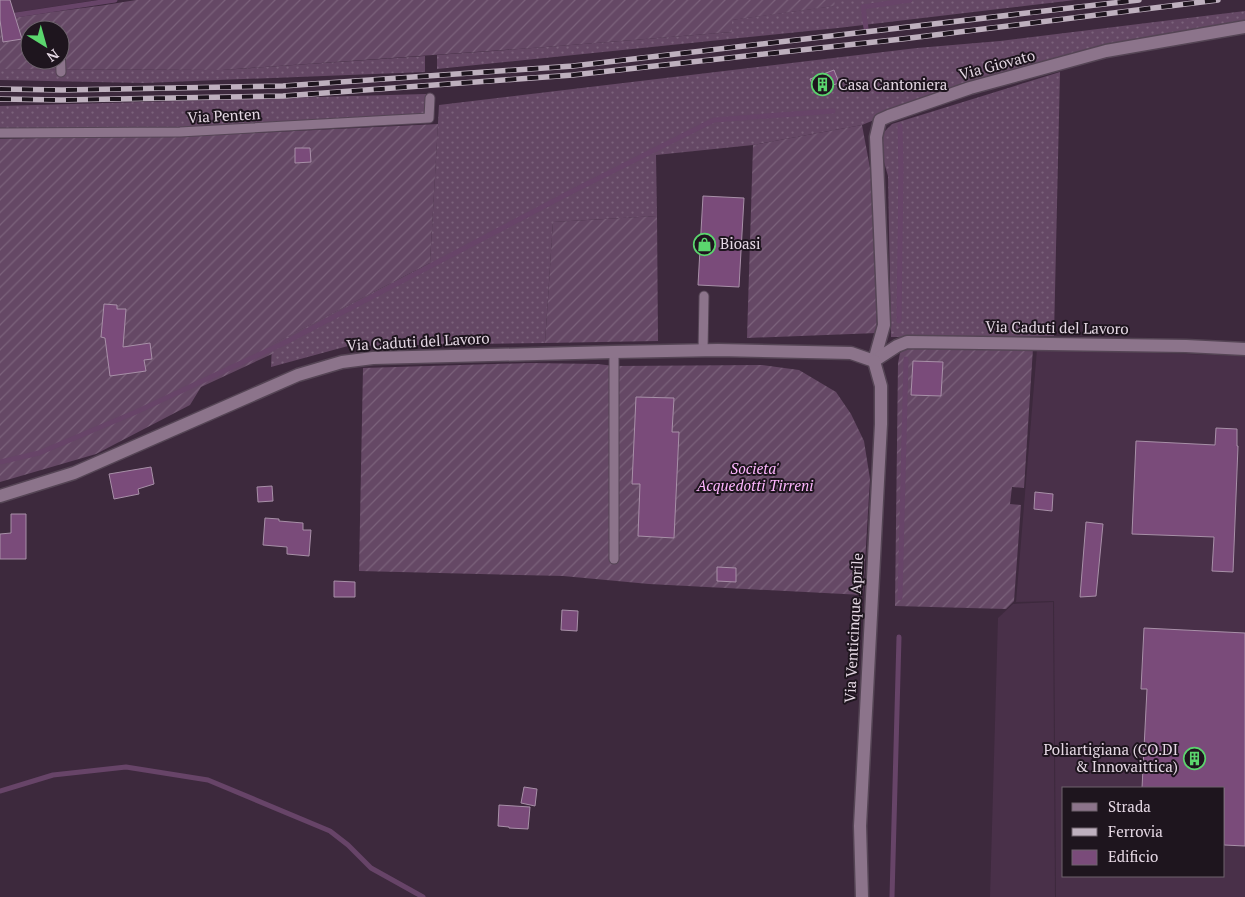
<svg xmlns="http://www.w3.org/2000/svg" width="1245" height="897" font-family="'PT Serif',serif">
	<style>
		.built { fill: #493049; fill-rule: evenodd }
		.grass { fill: url(#grass-dots) }
		.garden { fill: url(#garden-furrows); fill-rule: evenodd }
		.lines { fill: none; stroke-linecap: round; stroke-linejoin: round }
		.stream { stroke: #674468; stroke-width: 5 }
		.building { fill: #7a4b7a; stroke: #a890a8 }
		.service-casing { stroke: #554555; stroke-width: 11 }
		.minor-casing { stroke: #554555; stroke-width: 15 }
		.service { stroke: #8c748b; stroke-width: 9 }
		.minor { stroke: #8c748b; stroke-width: 12 }
		.rail-casing { stroke: #beb0be; stroke-width: 5.5 }
		.rail { stroke: #1e151e; stroke-width: 4; stroke-dasharray: 11; stroke-linecap: butt }
		.labels { text-anchor: middle; stroke-width: 4; stroke-linejoin: round; paint-order: stroke }
		.street-label { font-size: 15px; fill: #e5d8e4; stroke: #1e151e }
		.poi-label { font-size: 15px; fill: #e5d8e4; stroke: #1e151e; text-anchor: start }
		.park-label { font-size: 15px; font-style: italic; fill: #ffb7ff; stroke: #1e151e }
	</style>
	<defs>
		<pattern id="grass-dots" width="8" height="8" patternUnits="userSpaceOnUse" patternTransform="scale(1.25)"><rect width="8" height="8" fill="#654865"/><path d="M2 2h.1M6 6h.1" fill="none" stroke="#7b627b" stroke-width="1.8" stroke-linecap="round"/></pattern>
		<pattern id="garden-furrows" width="10" height="10" patternUnits="userSpaceOnUse" patternTransform="scale(1.25)"><rect width="10" height="10" fill="#654865"/><path d="M-1 1l2-2M0 10L10 0M9 11l2-2" fill="none" stroke="#7b627b"/></pattern>
	</defs>
	<rect width="100%" height="100%" fill="#3d293d"/>
	<g class="built">
		<path d="M 0,0 L 97,0 L 11,13 Z"/>
		<path d="M 1037,349 L 1245,356 L 1245,897 L 1056,897 L 1054,601 L 1016,602 ZM 1064,788 L 1224,788 L 1224,876 L 1064,876 Z"/>
		<path d="M 1053,602 L 1055,897 L 990,897 L 998,618 L 1013,604 Z"/>
	</g>
	<g class="grass">
		<path d="M 834,0 L 1075,0 L 838,28 L 437,69 L 437,55 L 546,47 L 732,32 L 731,20 L 834,6 Z"/>
		<path d="M 1245,11 L 1245,21 L 942,92 L 862,125 L 753,145 L 656,155 L 657,216 L 553,222 L 545,343 L 348,346 L 271,367 L 272,344 L 430,263 L 439,105 L 917,48 L 1000,41 Z"/>
		<path d="M 425,56 L 425,72 L 144,83 L 0,80 L 0,69 L 222,70 Z"/>
		<path d="M 1060,72 L 1054,336 L 891,337 L 888,176 L 882,155 L 882,134 L 892,124 Z"/>
		<path d="M 426,94 L 426,111 L 421,115 L 193,127 L 0,130 L 0,106 Z"/>
	</g>
	<g class="garden">
		<path d="M 136,0 L 834,0 L 835,6 L 732,20 L 732,32 L 546,47 L 222,70 L 0,69 L 0,20 C 45,12 91,8 136,0 ZM 30,30 L 60,30 L 60,60 L 30,60 Z"/>
		<path d="M 438,124 L 430,263 L 273,344 L 272,354 L 201,387 L 190,405 L 96,454 L 0,482 L 0,139 L 112,136 L 190,136 Z"/>
		<path d="M 862,125 L 873,184 L 877,333 L 747,338 L 753,145 Z"/>
		<path d="M 657,216 L 658,341 L 545,343 L 553,222 Z"/>
		<path d="M 909,347 L 1033,348 L 1024,488 L 1012,487 L 1010,504 L 1021,505 L 1014,601 L 1006,609 L 895,606 L 898,363 L 900,353 Z"/>
		<path d="M 530,363 L 598,364 L 614,366 L 762,365 L 799,370 L 836,392 L 851,414 L 864,441 L 870,479 L 863,595 L 649,584 L 563,576 L 359,571 L 363,368 Z"/>
	</g>
	<g class="lines">
		<g class="stream">
			<path d="M 0,19 L 16,15 L 115,0"/>
			<path d="M 866,28 L 863,7 L 910,0"/>
			<path d="M 877,92 L 883,89"/>
			<path d="M 899,321 L 901,169 L 900,126"/>
			<path d="M 0,462 L 39,453 L 136,412 L 286,342 L 571,192 L 714,120 L 833,111"/>
			<path d="M 900,598 L 906,359"/>
			<path d="M 0,791 L 53,775 L 126,767 L 208,780 L 330,831 L 348,845 L 371,868 L 423,897"/>
			<path d="M 892,897 L 899,637"/>
		</g>
	</g>
	<g class="building">
		<path d="M 0,0 L 10,0 L 22,39 L 3,42 L 0,20 Z"/>
		<path d="M 834,70 L 839,83 L 815,91 L 810,79 Z"/>
		<path d="M 295,148 L 310,148 L 311,162 L 295,163 Z"/>
		<path d="M 703,196 L 744,198 L 739,287 L 698,285 Z"/>
		<path d="M 104,304 L 117,305 L 117,309 L 126,309 L 123,347 L 150,343 L 152,359 L 144,360 L 146,371 L 110,376 L 105,338 L 101,337 Z"/>
		<path d="M 913,361 L 943,362 L 941,396 L 911,395 Z"/>
		<path d="M 636,397 L 674,398 L 672,432 L 679,432 L 674,538 L 638,536 L 640,484 L 632,484 Z"/>
		<path d="M 1216,428 L 1237,429 L 1237,446 L 1238,446 L 1233,572 L 1212,571 L 1214,537 L 1132,534 L 1136,441 L 1215,445 Z"/>
		<path d="M 151,467 L 154,484 L 138,489 L 139,494 L 114,499 L 109,474 Z"/>
		<path d="M 272,486 L 273,501 L 258,502 L 257,487 Z"/>
		<path d="M 1035,492 L 1053,494 L 1052,511 L 1034,509 Z"/>
		<path d="M 11,514 L 26,514 L 26,559 L 0,559 L 0,534 L 11,533 Z"/>
		<path d="M 265,518 L 279,519 L 279,521 L 303,523 L 303,530 L 311,530 L 309,556 L 287,554 L 287,547 L 263,545 Z"/>
		<path d="M 1086,522 L 1103,524 L 1096,596 L 1080,597 Z"/>
		<path d="M 717,567 L 736,568 L 736,582 L 717,581 Z"/>
		<path d="M 334,581 L 355,582 L 355,597 L 334,597 Z"/>
		<path d="M 562,610 L 578,611 L 577,631 L 561,630 Z"/>
		<path d="M 1144,628 L 1245,633 L 1245,846 L 1224,845 L 1224,788 L 1142,788 L 1147,689 L 1141,689 Z"/>
		<path d="M 524,787 L 537,789 L 535,806 L 521,803 Z"/>
		<path d="M 499,805 L 530,807 L 528,829 L 509,828 L 509,827 L 498,826 Z"/>
	</g>
	<g class="lines">
		<defs>
			<g id="service">
				<path d="M 60,46 L 61,72"/>
				<path d="M 0,133 L 180,132 L 429,118 L 430,98"/>
				<path d="M 703,351 L 704,296"/>
				<path d="M 614,559 L 614,352"/>
			</g>
			<g id="minor">
				<path d="M 874,361 L 884,325 L 876,137 L 880,120 L 889,116 L 970,88 L 1106,51 L 1245,27"/>
				<path d="M 874,361 L 897,346 L 907,342 L 1186,346 L 1245,349"/>
				<path d="M 0,496 L 74,473 L 298,375 L 342,362 L 373,358 L 614,352 L 718,350 L 851,353 L 874,361"/>
				<path d="M 862,897 L 860,826 L 881,424 L 881,386 L 874,361"/>
			</g>
		</defs>
		<use href="#service" class="service-casing"/>
		<use href="#minor" class="minor-casing"/>
		<use href="#service" class="service"/>
		<use href="#minor" class="minor"/>
		<defs>
			<g id="rail">
				<path d="M 0,89 L 62,90 L 283,86 L 573,66 L 1139,0"/>
				<path d="M 0,99 L 61,100 L 283,96 L 573,75 L 902,39 L 1218,0"/>
			</g>
		</defs>
		<use href="#rail" class="rail-casing"/>
		<use href="#rail" class="rail"/>
	</g>
	<defs>
		<symbol id="building-ring" viewBox="-11 -11 22 22"><circle r="9.5" fill="#1e151e" stroke="#5bd56e" stroke-width="1.5"/><path d="M-4-6H4V6H1V3H-1V6H-4ZM-2.5-4.3h1.7v1.8h-1.7ZM.8-4.3h1.7v1.8H.8ZM-2.5-1h1.7V.8h-1.7ZM.8-1h1.7V.8H.8Z" fill="#5bd56e"/></symbol>
		<symbol id="shop-ring" viewBox="-11 -11 22 22"><circle r="9.5" fill="#1e151e" stroke="#5bd56e" stroke-width="1.5"/><path d="M-5-2.5h2.3a2.7 3.5 0 0 1 5.4 0H5L5.5 6h-11ZM-1.5-2.5h3a1.5 2.3 0 0 0-3 0Z" fill="#5bd56e"/></symbol>
	</defs>
	<g fill-rule="evenodd">
		<use href="#building-ring" x="810" y="72" width="25" height="25"/>
		<use href="#shop-ring" x="692" y="232" width="25" height="25"/>
		<use href="#building-ring" x="1182" y="746" width="25" height="25"/>
	</g>
	<g class="labels">
		<g class="street-label">
			<text transform="translate(997 65) rotate(-15)" y="5">Via Giovato</text>
			<text transform="translate(224 116) rotate(-3)" y="5">Via Penten</text>
			<text transform="translate(1057 328) rotate(1)" y="5">Via Caduti del Lavoro</text>
			<text transform="translate(418 342) rotate(-3)" y="5">Via Caduti del Lavoro</text>
			<text transform="translate(854 628) rotate(-87)" y="5">Via Venticinque Aprile</text>
		</g>
		<g class="poi-label">
			<text x="838" y="90">Casa Cantoniera</text>
			<text x="720" y="249">Bioasi</text>
			<text x="1178" y="755" text-anchor="end">Poliartigiana (CO.DI<tspan x="1178" dy="17">&amp; Innovaittica)</tspan></text>
		</g>
		<g class="park-label">
			<text x="755" y="474">Societa'<tspan x="755" dy="17">Acquedotti Tirreni</tspan></text>
		</g>
	</g>
	<rect x="1062" y="787" width="162" height="90" fill="#1e151e" stroke="#6e636d"/>
	<rect x="1072" y="803" width="25" height="8" fill="#8c748b" stroke="#6e636d"/>
	<text x="1108" y="812" font-size="15" fill="#e5d8e4">Strada</text>
	<rect x="1072" y="828" width="25" height="8" fill="#beb0be" stroke="#6e636d"/>
	<text x="1108" y="837" font-size="15" fill="#e5d8e4">Ferrovia</text>
	<rect x="1072" y="850" width="25" height="15" fill="#7a4b7a" stroke="#6e636d"/>
	<text x="1108" y="862" font-size="15" fill="#e5d8e4">Edificio</text>
	<g transform="translate(45 45) rotate(143)"><circle r="24" fill="#1e151e" stroke="#6e636d"/>
	<path d="M0-4L9 19L0 12L-9 19Z" fill="#5bd56e"/>
	<text y="-8" font-size="14" font-weight="bold" text-anchor="middle" fill="#e5d8e4">N</text>
	</g>
</svg>
